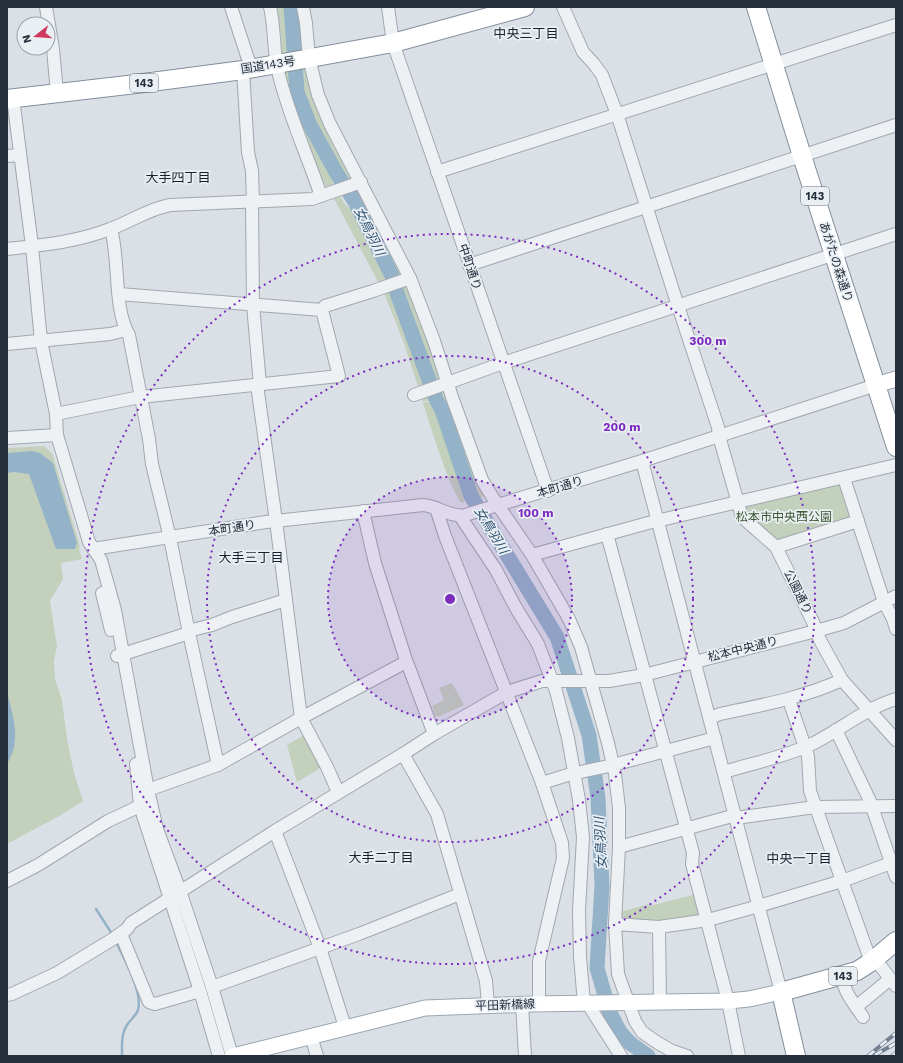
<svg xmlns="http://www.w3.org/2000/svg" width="903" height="1063" font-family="'Work Sans','Noto Sans JP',sans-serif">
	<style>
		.green { fill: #c3d0bc }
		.water { fill: #94b2c8 }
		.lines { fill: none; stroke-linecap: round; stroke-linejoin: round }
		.stream { stroke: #94b2c8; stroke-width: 2.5 }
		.river { stroke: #94b2c8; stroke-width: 15 }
		.minor-casing { stroke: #a1a7b0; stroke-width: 14 }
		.major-casing { stroke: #9aa6b2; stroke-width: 17 }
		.highway-casing { stroke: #828f9d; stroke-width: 20 }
		.minor { stroke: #eef1f4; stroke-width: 12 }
		.major { stroke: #fff; stroke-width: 15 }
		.highway { stroke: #fff; stroke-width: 18 }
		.rail-casing { stroke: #748190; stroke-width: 4 }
		.rail { stroke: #eaeff4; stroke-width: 2.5; stroke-dasharray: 8; stroke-linecap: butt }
		.ring { fill: none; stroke: #7b2cbf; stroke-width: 2; stroke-dasharray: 2 4 }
		.labels { text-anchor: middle; stroke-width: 3.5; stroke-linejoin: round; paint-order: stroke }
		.shield { fill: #eaeff4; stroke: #606973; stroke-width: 1 }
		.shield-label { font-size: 11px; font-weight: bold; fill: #252f3c }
		.street-label { font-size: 12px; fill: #252f3c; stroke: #eaeff4 }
		.park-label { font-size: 12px; fill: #3d5832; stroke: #eaeff4 }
		.neighbourhood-label { font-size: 13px; fill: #17212d; stroke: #eaeff4 }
		.water-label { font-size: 13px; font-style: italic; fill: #2e5271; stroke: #eaeff4 }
		.centre { fill: #7b2cbf; stroke: #eaeff4; stroke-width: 2 }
		.ring-label { font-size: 12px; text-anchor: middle; font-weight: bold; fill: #7b2cbf; stroke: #eaeff4; stroke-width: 3.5; stroke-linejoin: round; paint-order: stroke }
	</style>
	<rect width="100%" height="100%" fill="#dbe0e6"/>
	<g class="green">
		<path d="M 274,7 L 288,7 L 290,48 L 289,65 L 296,105 L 330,177 L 344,203 L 356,215 L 370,237 L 388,281 L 390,292 L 416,358 L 423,385 L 430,400 L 423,402 L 404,343 L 384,293 L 338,206 L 318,173 L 283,74 L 281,33 Z"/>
		<path d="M 294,7 L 299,7 C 302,35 303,66 311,94 C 327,142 356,185 379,229 C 393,257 408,284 419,314 C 429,340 437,367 446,394 L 439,397 L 433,384 L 398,293 L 394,277 L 355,197 L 339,174 L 311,122 L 300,92 L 301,69 Z"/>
		<path d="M 447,395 L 471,464 L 484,496 L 478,498 L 472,483 L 452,424 L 440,398 Z"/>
		<path d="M 431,401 L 435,407 L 441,426 L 447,434 L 465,498 L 464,502 L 462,503 C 451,494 429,421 423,403 Z"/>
		<path d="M 44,446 L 52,453 L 80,546 L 79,550 L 82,559 L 61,563 L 63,579 L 50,601 L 57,646 L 54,661 L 55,679 L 62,700 L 67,739 L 74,773 L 83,801 L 59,816 L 7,844 L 7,448 Z"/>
		<path d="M 838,483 L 842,485 L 852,515 L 851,519 L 776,541 L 748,514 L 747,507 L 749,503 Z"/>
		<path d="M 452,683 L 464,705 L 438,717 L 435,715 L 432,706 L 444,700 L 439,688 Z"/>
		<path d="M 306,734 L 322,767 L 297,782 L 287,745 Z"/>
		<path d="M 697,894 L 701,917 L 660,924 L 621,921 L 620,912 L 649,904 L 650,906 Z"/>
	</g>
	<g class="water">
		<path d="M 32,451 L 40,453 L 53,463 L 77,543 L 75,549 L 56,549 L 29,474 L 14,472 L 7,473 L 7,453 Z"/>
		<path d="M 7,692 C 13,717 22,740 7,764 Z"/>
	</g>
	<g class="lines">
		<g class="stream">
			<path d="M 96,909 L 112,934"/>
			<path d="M 116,942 C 124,958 143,992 138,1010 C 136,1016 130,1020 127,1025 C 121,1034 122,1046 122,1056"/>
		</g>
		<path class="river" d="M 291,7 L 297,92 L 309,123 L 337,174 L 355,202 L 392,276 L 397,293 L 436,399 L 442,410 L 471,496 L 557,637 L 589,735 L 598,798 L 602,886 L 597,968 L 610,1013 L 620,1032 L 630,1043 L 648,1056"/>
		<defs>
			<g id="minor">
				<path d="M 46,7 L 53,49 L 57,93"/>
				<path d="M 231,7 L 251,68"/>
				<path d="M 270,7 C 275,28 273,50 278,71 C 288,114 307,154 321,196"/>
				<path d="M 303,7 L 306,23 L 309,58 L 318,95 L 330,124 L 410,278 L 434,341 L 452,397 L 482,480 L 493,498 L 532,555 L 569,619 L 581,647 L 608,743 L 615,774 L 619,808 L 619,847 L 615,924 L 618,974 L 635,1021 L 642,1032 L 658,1043 L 672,1051 L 687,1056"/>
				<path d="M 388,7 L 393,43 L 548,491"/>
				<path d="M 563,7 L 583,52 L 594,64 L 602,75 L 617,114 L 678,306 L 718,427 L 719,436 L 742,517 L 776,547 L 813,622 L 820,640 L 842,680 L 896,740"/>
				<path d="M 243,70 L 248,152 L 252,171 L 253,202"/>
				<path d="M 13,98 L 32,246 L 41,341 L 56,414 L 57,435"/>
				<path d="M 7,156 L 20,155"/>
				<path d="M 437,172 L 896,25"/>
				<path d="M 252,202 L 253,305 L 260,385"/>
				<path d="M 111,229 C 120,261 113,308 129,335 L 149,439 L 152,464 L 170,538 L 189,633 L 218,765"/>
				<path d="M 7,249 C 42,245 77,242 110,229 C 130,222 148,209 170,205 L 312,199 L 361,182"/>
				<path d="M 469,265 L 896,125"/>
				<path d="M 322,310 L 325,306 L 373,291 L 410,278"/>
				<path d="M 7,344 L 110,334 L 126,330"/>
				<path d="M 257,385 L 276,521 L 301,718 L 327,767 L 338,792"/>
				<path d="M 414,395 L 503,363 L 896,234"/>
				<path d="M 56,414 L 140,397 L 339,376 L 322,310 L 119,294"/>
				<path d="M 7,438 L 57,435 L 89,542 L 101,560 L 115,610 L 148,790 L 157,829 L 180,891 L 212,987 L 232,1056"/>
				<path d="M 642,461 L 781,992"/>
				<path d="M 844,478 L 884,602 L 893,619 L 896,629"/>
				<path d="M 436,508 L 445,536 L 542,783 L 562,843 L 563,858 L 539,961 L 539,1003"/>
				<path d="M 363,511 L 375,563 L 405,657 L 434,734"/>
				<path d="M 460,516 L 496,570 L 516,608 L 538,644 L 556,691 L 568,738 L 579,800 L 583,837 L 579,911 L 580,957 L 584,1003"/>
				<path d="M 607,534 L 693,853 L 692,864 L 728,1001 L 739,1056"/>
				<path d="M 776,547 L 858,521"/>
				<path d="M 93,549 L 266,522 L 423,505 C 438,506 451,518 465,515 L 642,461 L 876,385"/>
				<path d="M 532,555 L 648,523 L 896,465"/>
				<path d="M 102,593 L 111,630"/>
				<path d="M 117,656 L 189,633 L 192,630 L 212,625 L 232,617 L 286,600"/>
				<path d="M 789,700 L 808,756 L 810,791 L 871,962"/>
				<path d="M 710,718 L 720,714 C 762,705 802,698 842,680"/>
				<path d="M 836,730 L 870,801 L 896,877"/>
				<path d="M 403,754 L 437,814 L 486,981 L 488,1005"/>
				<path d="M 136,764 L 140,806 L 200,991 L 219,1056"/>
				<path d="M 724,772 C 753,763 785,757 812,744 C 840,730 866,708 896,699"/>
				<path d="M 542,783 L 571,774 L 609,766 L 715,738"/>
				<path d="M 148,790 L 218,765 L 301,718 L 406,662"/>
				<path d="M 736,818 L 815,807 L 896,806"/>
				<path d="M 275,831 L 320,948 L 345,1027"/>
				<path d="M 619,847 L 736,815"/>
				<path d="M 7,881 L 38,865 L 108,821 L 140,806"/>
				<path d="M 615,924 L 659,927 L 708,920 L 759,906 L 842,881 L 891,863"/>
				<path d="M 659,927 L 660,1002"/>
				<path d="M 121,934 L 149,1002 L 155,1004 L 200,991"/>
				<path d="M 875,959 L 896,986"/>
				<path d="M 842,976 C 844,993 854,1003 863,1017"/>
				<path d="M 212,987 L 359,934 L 460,894"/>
				<path d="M 7,995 L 12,994 L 57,973 L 113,939 L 127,929 L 131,923 L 275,831 L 403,754 L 434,734 L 507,692 L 542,681 L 609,681 L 644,675 L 816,631 L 844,623 L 896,596"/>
				<path d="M 588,1003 L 589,1006 L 621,1056"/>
				<path d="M 522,1004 L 525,1056"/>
				<path d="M 856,1007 L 890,979"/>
				<path d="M 311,1036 L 317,1056"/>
			</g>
			<g id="major">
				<path d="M 876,385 L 896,379"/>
				<path d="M 233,1056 L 425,1008 L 532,1004 L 728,1001 L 749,999 L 781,992"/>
			</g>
			<g id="highway">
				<path d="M 756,7 L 802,156 L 896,447"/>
				<path d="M 7,99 L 136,84 L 243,70 L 305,59 L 393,43 L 525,7"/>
				<path d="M 796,1056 L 781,992 L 857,971 L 871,962 L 896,941"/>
			</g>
		</defs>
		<use href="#minor" class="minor-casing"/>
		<use href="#major" class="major-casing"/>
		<use href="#highway" class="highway-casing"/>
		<use href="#minor" class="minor"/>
		<use href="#major" class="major"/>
		<use href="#highway" class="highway"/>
		<defs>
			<g id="rail">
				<path d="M 875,1055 L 896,1043"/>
				<path d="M 868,1056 L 896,1033"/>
				<path d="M 892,1056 L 896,1053"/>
			</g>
		</defs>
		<use href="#rail" class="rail-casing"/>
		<use href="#rail" class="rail"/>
	</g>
	<circle cx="450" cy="599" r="122" fill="#7b2cbf" fill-opacity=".12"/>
	<g class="ring">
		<circle cx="450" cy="599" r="122"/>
		<circle cx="450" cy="599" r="243"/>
		<circle cx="450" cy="599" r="365"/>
	</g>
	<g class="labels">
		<g class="shield">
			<rect x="130" y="74" width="28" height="18" rx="3"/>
			<rect x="801" y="187" width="28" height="18" rx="3"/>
			<rect x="829" y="967" width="28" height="18" rx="3"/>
		</g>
		<g class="shield-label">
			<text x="144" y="87">143</text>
			<text x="815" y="200">143</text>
			<text x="843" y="980">143</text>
		</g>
		<g class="street-label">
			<text transform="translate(268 65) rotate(-9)" y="4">国道143号</text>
			<text transform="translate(836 262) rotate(72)" y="4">あがたの森通り</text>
			<text transform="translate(470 267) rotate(71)" y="4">中町通り</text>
			<text transform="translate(560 487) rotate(-17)" y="4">本町通り</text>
			<text transform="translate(232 528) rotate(-9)" y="4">本町通り</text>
			<text transform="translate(798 592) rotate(64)" y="4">公園通り</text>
			<text transform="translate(743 649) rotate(-14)" y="4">松本中央通り</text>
			<text transform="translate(505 1005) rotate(-2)" y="4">平田新橋線</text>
		</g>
		<g class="park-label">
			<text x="784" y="521">松本市中央西公園</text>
		</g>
		<g class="neighbourhood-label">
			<text x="526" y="38">中央三丁目</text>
			<text x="178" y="182">大手四丁目</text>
			<text x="251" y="562">大手三丁目</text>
			<text x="381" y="862">大手二丁目</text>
			<text x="799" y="863">中央一丁目</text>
		</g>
		<g class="water-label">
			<text transform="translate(370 231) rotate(64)" y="5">女鳥羽川</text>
			<text transform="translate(492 530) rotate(59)" y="5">女鳥羽川</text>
			<text transform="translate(600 843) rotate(-93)" y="5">女鳥羽川</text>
		</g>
	</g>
	<circle cx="450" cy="599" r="6" class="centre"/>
	<g class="ring-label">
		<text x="708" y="345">300 m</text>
		<text x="622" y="431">200 m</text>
		<text x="536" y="517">100 m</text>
	</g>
	<rect width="903" height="1063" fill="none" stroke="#252f3c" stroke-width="16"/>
	<g transform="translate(36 36) rotate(253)"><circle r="19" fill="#eaeff4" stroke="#9ba2aa"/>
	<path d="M0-3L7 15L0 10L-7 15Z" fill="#d13a5f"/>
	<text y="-6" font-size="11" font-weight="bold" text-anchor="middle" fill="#252f3c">N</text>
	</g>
</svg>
